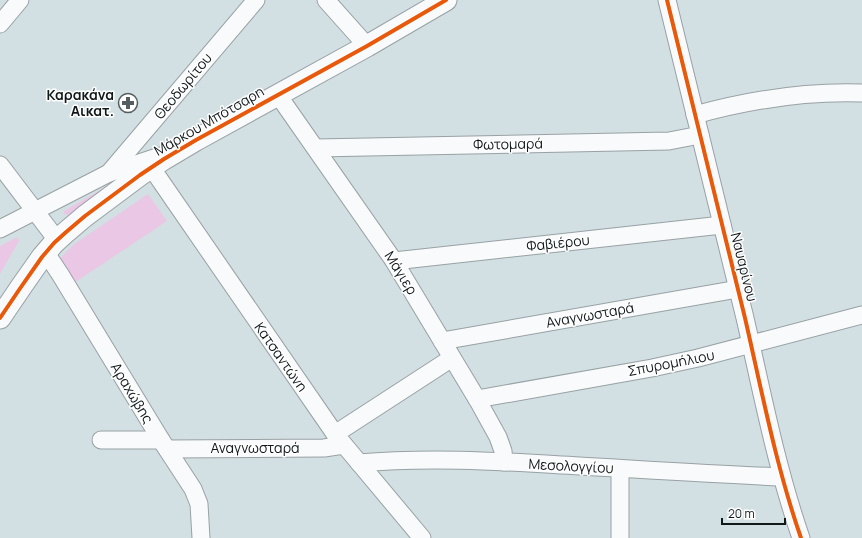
<svg xmlns="http://www.w3.org/2000/svg" width="862" height="538" font-family="Manrope,sans-serif">
	<style>
		.green { fill: #eac7e5 }
		.lines { fill: none; stroke-linecap: round; stroke-linejoin: round }
		.minor-casing { stroke: #98a1a4; stroke-width: 19 }
		.tertiary-casing { stroke: #98a1a4; stroke-width: 23 }
		.minor { stroke: #f8fafb; stroke-width: 17 }
		.tertiary { stroke: #f8fafb; stroke-width: 21 }
		.cycleway-casing { stroke: #fff; stroke-width: 6 }
		.cycleway { stroke: #e8590c; stroke-width: 4 }
		.labels { text-anchor: middle; stroke-width: 3; stroke-linejoin: round; paint-order: stroke }
		.street-label { font-size: 14px; fill: #10181a; stroke: #fff }
		.poi-label { font-size: 14px; font-weight: bold; fill: #10181a; stroke: #fff; text-anchor: end }
	</style>
	<rect width="100%" height="100%" fill="#d3e0e3"/>
	<g class="green">
		<path d="M 116,181 L 69,215 L 66,215 L 64,213 L 64,211 Z"/>
		<path d="M 148,194 L 167,221 L 74,283 L 59,260 L 73,245 Z"/>
		<path d="M 15,238 L 18,238 L 19,241 L 0,274 L 0,246 Z"/>
	</g>
	<g class="lines">
		<defs>
			<g id="minor">
				<path d="M 326,0 L 367,46"/>
				<path d="M 667,0 C 693,106 719,212 745,318 C 762,392 776,466 801,538"/>
				<path d="M 0,24 L 20,0"/>
				<path d="M 278,95 L 394,261 L 477,399 L 498,437 L 503,451 L 504,462"/>
				<path d="M 695,115 C 749,100 805,91 862,93"/>
				<path d="M 316,148 L 669,141 L 700,135"/>
				<path d="M 0,165 L 57,240"/>
				<path d="M 151,167 L 335,434 L 422,538"/>
				<path d="M 109,173 L 256,0"/>
				<path d="M 0,229 L 109,173 L 160,156"/>
				<path d="M 46,253 L 60,274 L 161,440 L 193,489 L 199,504 L 201,538"/>
				<path d="M 394,261 L 722,225"/>
				<path d="M 442,341 L 738,289"/>
				<path d="M 477,399 L 652,368 L 698,358 L 862,315"/>
				<path d="M 335,434 L 452,358"/>
				<path d="M 101,440 L 161,440"/>
				<path d="M 167,449 L 324,448 L 344,445"/>
				<path d="M 359,463 C 427,457 494,461 562,465 C 635,469 709,474 782,477"/>
				<path d="M 620,469 L 620,538"/>
			</g>
			<path id="tertiary" d="M 0,318 L 21,287 L 42,257 L 54,243 L 65,233 L 85,216 L 140,175 L 164,159 L 196,140 L 367,46 L 446,0"/>
		</defs>
		<use href="#minor" class="minor-casing"/>
		<use href="#tertiary" class="tertiary-casing"/>
		<use href="#minor" class="minor"/>
		<use href="#tertiary" class="tertiary"/>
		<defs>
			<g id="cycleway">
				<path d="M 667,0 C 693,106 719,212 745,318 C 762,392 776,466 801,538"/>
				<path d="M 0,318 L 21,287 L 42,257 L 54,243 L 65,233 L 85,216 L 140,175 L 164,159 L 196,140 L 367,46 L 446,0"/>
			</g>
		</defs>
		<use href="#cycleway" class="cycleway-casing"/>
		<use href="#cycleway" class="cycleway"/>
	</g>
	<defs>
		<symbol id="pharmacy-ring" viewBox="-11 -11 22 22"><circle r="9.5" fill="#fff" stroke="#545e60" stroke-width="1.5"/><path d="M-2-6h4v4h4v4h-4v4h-4v-4h-4v-4h4Z" fill="#545e60"/></symbol>
	</defs>
	<g fill-rule="evenodd">
		<use href="#pharmacy-ring" x="117" y="92" width="22" height="22"/>
	</g>
	<g class="labels">
		<g class="street-label">
			<text transform="translate(183 86) rotate(-50)" y="5">Θεοδωρίτου</text>
			<text transform="translate(209 121) rotate(-30)" y="5">Μάρκου Μπότσαρη</text>
			<text transform="translate(508 144) rotate(-1)" y="5">Φωτομαρά</text>
			<text transform="translate(558 243) rotate(-6)" y="5">Φαβιέρου</text>
			<text transform="translate(744 267) rotate(76)" y="5">Ναυαρίνου</text>
			<text transform="translate(401 273) rotate(58)" y="5">Μάγιερ</text>
			<text transform="translate(590 315) rotate(-10)" y="5">Αναγνωσταρά</text>
			<text transform="translate(281 357) rotate(55)" y="5">Κατσαντώνη</text>
			<text transform="translate(671 363) rotate(-11)" y="5">Σπυρομήλιου</text>
			<text transform="translate(132 393) rotate(59)" y="5">Αραχώβης</text>
			<text x="255" y="453">Αναγνωσταρά</text>
			<text transform="translate(571 466) rotate(3)" y="5">Μεσολογγίου</text>
		</g>
		<g class="poi-label">
			<text x="114" y="100">Καρακάνα<tspan x="114" dy="16">Αικατ.</tspan></text>
		</g>
	</g>
	<path d="M722 518v6h63v-6" fill="none" stroke="#10181a" stroke-width="2"/>
	<text x="728" y="518" font-size="12" fill="#10181a" stroke="#ffffff" stroke-width="3" paint-order="stroke">20 m</text>
</svg>
